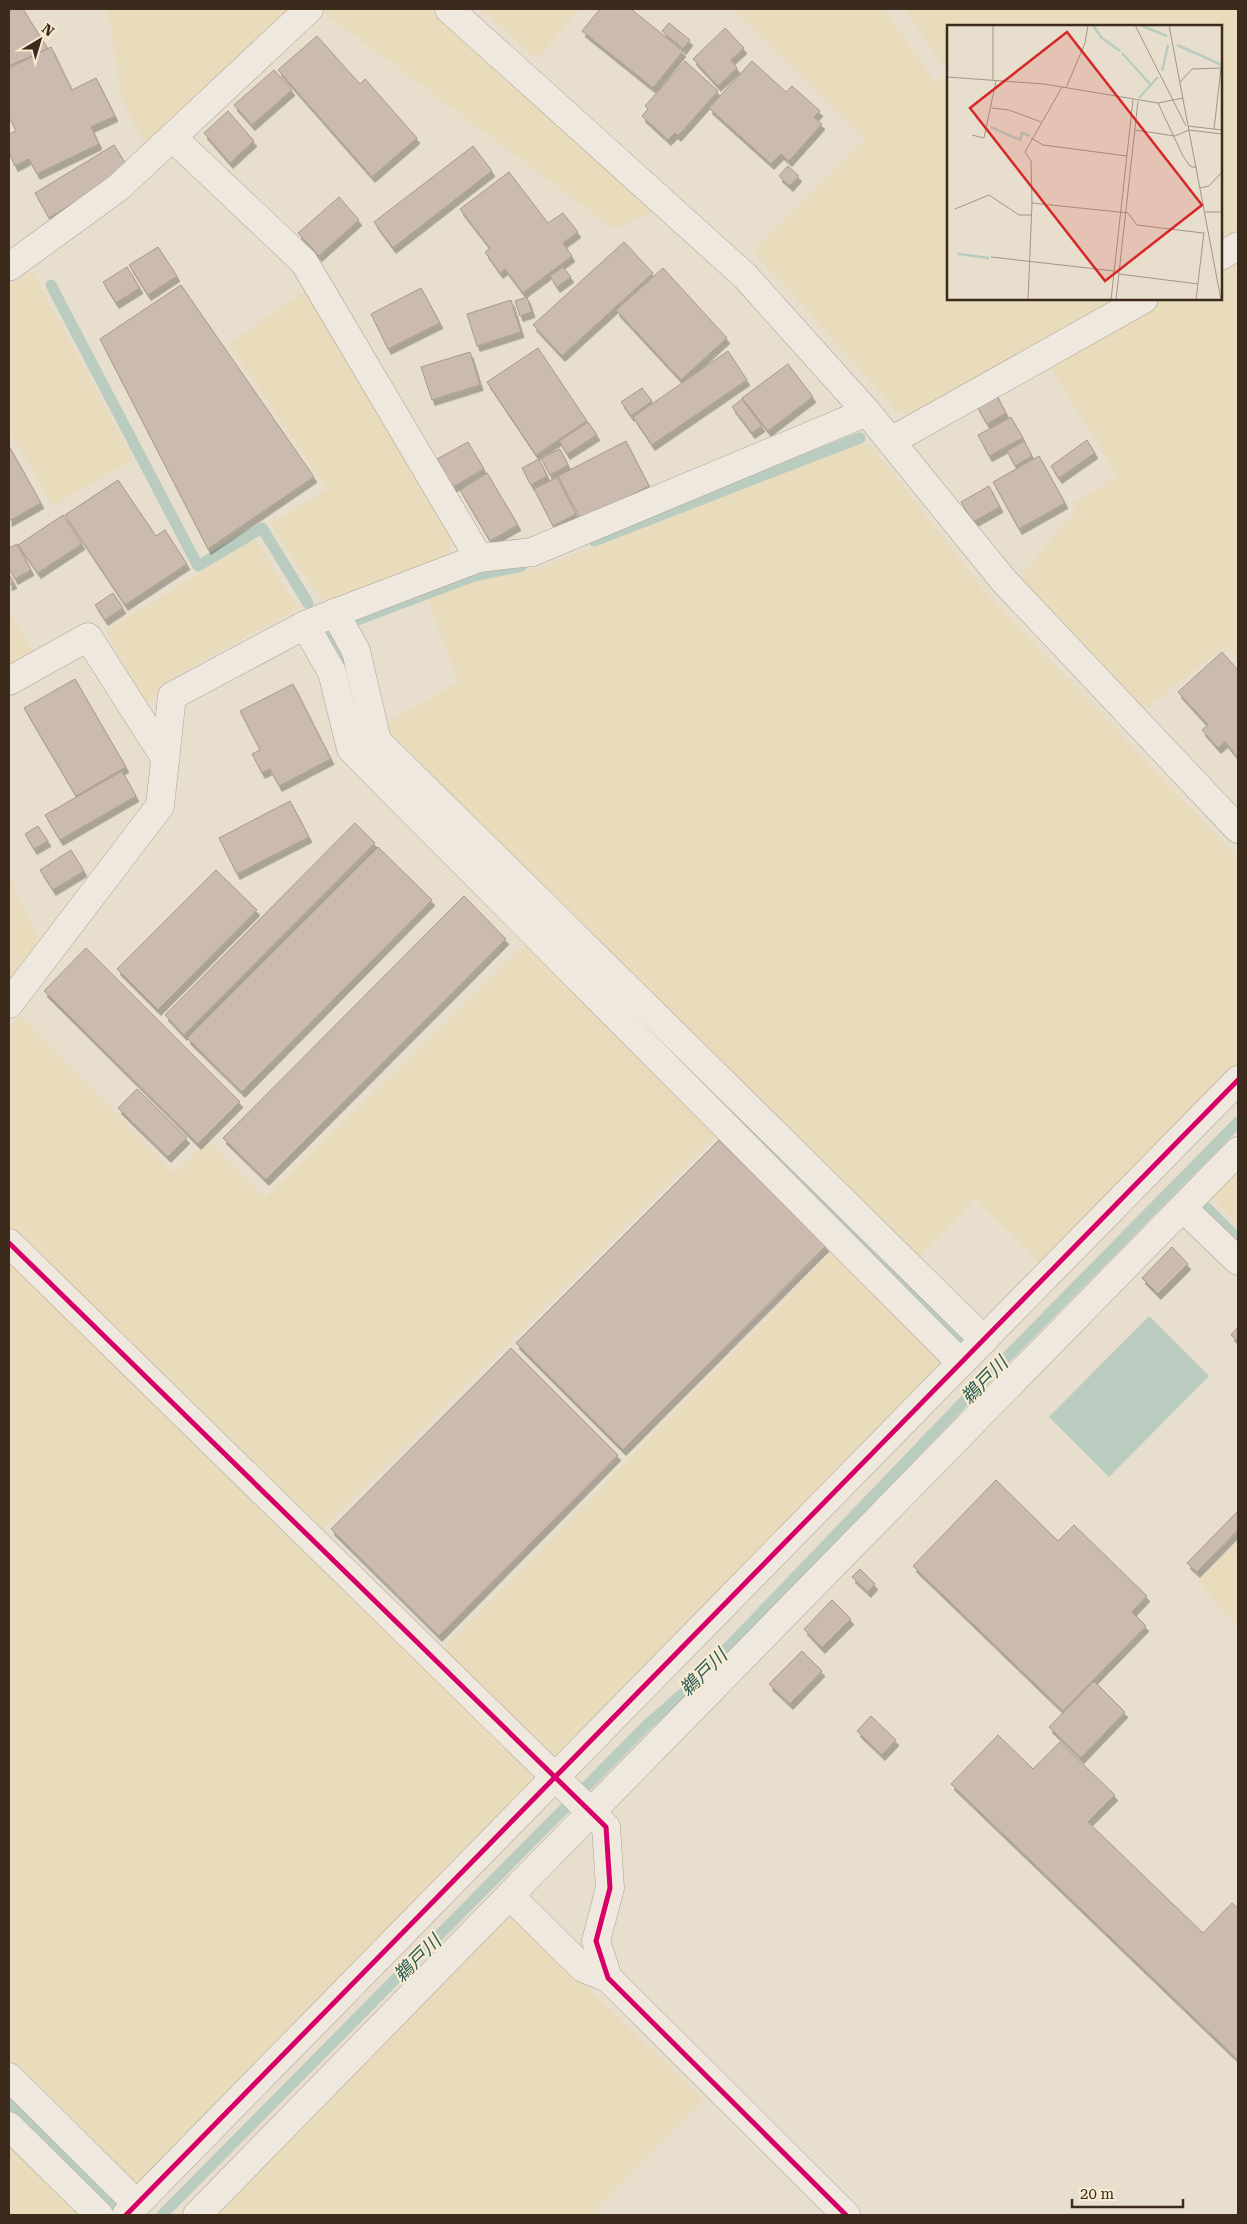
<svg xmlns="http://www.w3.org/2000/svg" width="1247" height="2224" font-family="'Roboto Serif','Noto Sans JP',serif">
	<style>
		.farmland { fill: #e8dcbc }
		.water { fill: #b9ccbf }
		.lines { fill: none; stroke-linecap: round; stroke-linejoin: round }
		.stream { stroke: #b9ccbf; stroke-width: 11 }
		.building { fill: #cbbbae; stroke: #a7998c; filter: url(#shadow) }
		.minor-casing { stroke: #aca396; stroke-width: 29 }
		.minor { stroke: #eee8df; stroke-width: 28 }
		.cycleway-casing { stroke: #f8ebd2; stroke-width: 8 }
		.cycleway { stroke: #d6006c; stroke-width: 5 }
		.labels { text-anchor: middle; stroke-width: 4.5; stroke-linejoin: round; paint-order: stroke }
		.water-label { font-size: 19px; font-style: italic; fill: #2b5d57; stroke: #f8ebd2 }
		.inset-river { fill: none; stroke: #b9ccbf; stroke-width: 2.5 }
		.inset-road { fill: none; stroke: #a39687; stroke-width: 1 }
		.view { fill: #d62828; fill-opacity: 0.15; stroke: #d62828; stroke-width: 2.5 }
		.inset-edge { fill: none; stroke: #3c2a1d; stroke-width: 2.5 }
	</style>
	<defs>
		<filter id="shadow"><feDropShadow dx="3" dy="5.5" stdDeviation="0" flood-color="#0004"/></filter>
	</defs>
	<rect width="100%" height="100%" fill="#e7decd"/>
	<g class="farmland">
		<path d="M 108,9 L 291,9 L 145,145 L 121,97 Z"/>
		<path d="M 325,9 L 429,9 L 655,211 L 614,229 L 322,11 Z"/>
		<path d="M 481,9 L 579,9 L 537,59 Z"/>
		<path d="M 734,9 L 884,9 L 935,83 L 948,74 L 948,299 L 1118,299 L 986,372 L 912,418 L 897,411 L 753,250 L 865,139 Z"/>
		<path d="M 904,9 L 1238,9 L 1238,232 L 1221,242 L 1221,26 L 948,26 L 948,74 Z"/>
		<path d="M 1238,256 L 1238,658 L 1226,645 L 1144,710 L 1019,579 L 1076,510 L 1072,503 L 1118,476 L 1047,362 L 1162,299 L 1221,299 L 1221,266 Z"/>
		<path d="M 32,271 L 133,459 L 53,506 L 9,429 L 9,287 Z"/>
		<path d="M 308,289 L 452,533 L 448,555 L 324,603 L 270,525 L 327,489 L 229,344 Z"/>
		<path d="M 862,443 L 870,445 L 986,593 L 1238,858 L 1238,1073 L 1047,1269 L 975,1199 L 918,1258 L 394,746 L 386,723 L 459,682 L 426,595 L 474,580 L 537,569 Z"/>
		<path d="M 255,538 L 298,609 L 168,680 L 152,700 L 144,699 L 106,631 Z"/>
		<path d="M 9,613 L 35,656 L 9,671 Z"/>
		<path d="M 9,877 L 39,940 L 9,981 Z"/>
		<path d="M 527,943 L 717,1134 L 320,1532 L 9,1227 L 9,1028 L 19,1014 L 174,1173 L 208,1140 L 265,1198 Z"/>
		<path d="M 1238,1162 L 1238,1223 L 1208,1193 Z"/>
		<path d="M 833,1250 L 938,1356 L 941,1370 L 565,1754 L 546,1754 L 442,1651 Z"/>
		<path d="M 9,1261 L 530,1773 L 533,1790 L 145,2181 L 129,2186 L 9,2068 Z"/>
		<path d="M 1238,1541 L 1238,1628 L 1198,1581 Z"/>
		<path d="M 505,1918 L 516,1919 L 703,2099 L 591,2215 L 216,2215 Z"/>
		<path d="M 9,2141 L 85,2215 L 9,2215 Z"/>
	</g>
	<path class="water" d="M 1149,1316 L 1209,1376 L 1109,1477 L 1049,1417 Z"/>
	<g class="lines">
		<g class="stream">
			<path d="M 51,285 L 198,566 L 262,528 L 308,603"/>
			<path d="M 594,541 L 860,438"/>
			<path d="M 357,620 L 474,576 L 522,566"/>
			<path d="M 329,637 L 344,664 L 356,712"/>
			<path d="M 735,1116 L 963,1342"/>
			<path d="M 1207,1208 L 1238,1239"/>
			<path d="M 9,2102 L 113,2205"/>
			<path d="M 162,2215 L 647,1725 L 690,1687 L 992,1372 L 1238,1122"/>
		</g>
	</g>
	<g class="building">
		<path d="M 9,9 L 23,9 L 48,49 L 9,66 Z"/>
		<path d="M 600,9 L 631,9 L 683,51 L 653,88 L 582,31 Z"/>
		<path d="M 669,23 L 690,40 L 683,49 L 662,31 Z"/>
		<path d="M 725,28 L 744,48 L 731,60 L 737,68 L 718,86 L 693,59 Z"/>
		<path d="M 317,36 L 360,84 L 365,79 L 417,138 L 372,177 L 278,70 Z"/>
		<path d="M 51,47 L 72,90 L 96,78 L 115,116 L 91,127 L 99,144 L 37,174 L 29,159 L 15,166 L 9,153 L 9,134 L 16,131 L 9,117 L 9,68 Z"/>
		<path d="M 685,61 L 718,91 L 678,136 L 675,133 L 668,140 L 642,116 L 648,109 L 645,106 Z"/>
		<path d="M 752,61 L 786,92 L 792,86 L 820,111 L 814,117 L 822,124 L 789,161 L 781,154 L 771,164 L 709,108 Z"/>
		<path d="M 274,70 L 292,90 L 252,125 L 234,105 Z"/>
		<path d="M 228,111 L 254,141 L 230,163 L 204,133 Z"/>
		<path d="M 114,145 L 129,169 L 49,218 L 35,193 Z"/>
		<path d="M 473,146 L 492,171 L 393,248 L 374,222 Z"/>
		<path d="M 788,166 L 799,176 L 790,186 L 779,176 Z"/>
		<path d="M 509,172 L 548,223 L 563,213 L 578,232 L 563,243 L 572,256 L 523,293 L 505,269 L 500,273 L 485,252 L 490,248 L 460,209 Z"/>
		<path d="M 339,197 L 359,220 L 319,256 L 298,233 Z"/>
		<path d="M 624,242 L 653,273 L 562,356 L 533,325 Z"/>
		<path d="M 158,247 L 177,276 L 148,295 L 129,265 Z"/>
		<path d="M 127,267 L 140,288 L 116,303 L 103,282 Z"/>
		<path d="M 563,267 L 571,277 L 557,287 L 550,276 Z"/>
		<path d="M 663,268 L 727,338 L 681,380 L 616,310 Z"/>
		<path d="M 181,285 L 314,477 L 208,549 L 100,339 Z"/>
		<path d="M 421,288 L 440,323 L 388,349 L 371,314 Z"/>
		<path d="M 527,297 L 532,312 L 520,316 L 515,301 Z"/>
		<path d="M 511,300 L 521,332 L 477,346 L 467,314 Z"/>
		<path d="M 538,348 L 587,421 L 536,455 L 487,382 Z"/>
		<path d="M 728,351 L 747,380 L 652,445 L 633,417 Z"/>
		<path d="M 470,352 L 480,385 L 432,400 L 421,367 Z"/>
		<path d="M 788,364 L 813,397 L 768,431 L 742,398 Z"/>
		<path d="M 642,388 L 652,401 L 631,416 L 621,402 Z"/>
		<path d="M 995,392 L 1006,413 L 987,424 L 975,403 Z"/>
		<path d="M 742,399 L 762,426 L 752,433 L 732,407 Z"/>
		<path d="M 1011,417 L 1023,438 L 989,456 L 978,435 Z"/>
		<path d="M 588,422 L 597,435 L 567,454 L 559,441 Z"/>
		<path d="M 1087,440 L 1095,453 L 1059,478 L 1051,466 Z"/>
		<path d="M 626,441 L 649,486 L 581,520 L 558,476 Z"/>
		<path d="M 1024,441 L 1032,456 L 1015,466 L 1007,451 Z"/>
		<path d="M 468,442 L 484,469 L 453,487 L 437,459 Z"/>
		<path d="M 9,446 L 41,503 L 9,521 Z"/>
		<path d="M 560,449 L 568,465 L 550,475 L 541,458 Z"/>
		<path d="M 1039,456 L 1065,503 L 1019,529 L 993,482 Z"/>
		<path d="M 539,459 L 547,476 L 531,485 L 522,468 Z"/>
		<path d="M 487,473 L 518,525 L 490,541 L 460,490 Z"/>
		<path d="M 557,477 L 576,514 L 553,526 L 534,489 Z"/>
		<path d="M 118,480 L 156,536 L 165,530 L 187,564 L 125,605 L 65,515 Z"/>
		<path d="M 989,486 L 1000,507 L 973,522 L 961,502 Z"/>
		<path d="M 63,515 L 82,544 L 38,573 L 18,545 Z"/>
		<path d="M 17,544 L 31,570 L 15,579 L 9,568 L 9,548 Z"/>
		<path d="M 9,574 L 14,583 L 9,585 Z"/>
		<path d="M 113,593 L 123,608 L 105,620 L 95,605 Z"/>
		<path d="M 1222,652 L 1238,670 L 1238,758 L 1225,742 L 1218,748 L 1202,730 L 1208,725 L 1178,692 Z"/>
		<path d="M 75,679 L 126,767 L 76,796 L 24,708 Z"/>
		<path d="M 293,684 L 331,759 L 279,786 L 270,769 L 262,773 L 252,754 L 260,750 L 240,711 Z"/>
		<path d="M 122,771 L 136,796 L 60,840 L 45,815 Z"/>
		<path d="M 290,801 L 309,837 L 237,874 L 219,838 Z"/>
		<path d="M 355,823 L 375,843 L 184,1035 L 165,1015 Z"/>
		<path d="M 38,826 L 48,841 L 34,849 L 25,834 Z"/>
		<path d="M 378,847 L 432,900 L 242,1092 L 187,1038 Z"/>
		<path d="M 71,850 L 84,871 L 53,890 L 40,870 Z"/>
		<path d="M 216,870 L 257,910 L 158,1010 L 117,969 Z"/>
		<path d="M 464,896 L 506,939 L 266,1180 L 223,1138 Z"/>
		<path d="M 86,948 L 240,1102 L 198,1144 L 44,991 Z"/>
		<path d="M 137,1089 L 187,1138 L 168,1157 L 118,1108 Z"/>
		<path d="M 719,1140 L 826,1246 L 623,1450 L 516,1343 Z"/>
		<path d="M 1172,1247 L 1188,1264 L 1158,1294 L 1142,1278 Z"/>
		<path d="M 1238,1327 L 1238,1342 L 1231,1335 Z"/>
		<path d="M 511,1348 L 618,1455 L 439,1636 L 331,1529 Z"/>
		<path d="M 996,1480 L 1058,1541 L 1074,1525 L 1147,1596 L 1132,1612 L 1146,1626 L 1063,1711 L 913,1566 Z"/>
		<path d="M 1238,1511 L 1238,1530 L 1197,1572 L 1187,1563 Z"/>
		<path d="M 860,1569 L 875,1584 L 868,1592 L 852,1577 Z"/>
		<path d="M 832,1600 L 851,1619 L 822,1648 L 804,1629 Z"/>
		<path d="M 802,1651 L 822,1671 L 790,1704 L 769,1684 Z"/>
		<path d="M 1094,1681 L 1125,1712 L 1081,1758 L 1049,1727 Z"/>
		<path d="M 871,1716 L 896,1740 L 882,1755 L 857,1731 Z"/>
		<path d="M 998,1735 L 1033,1769 L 1060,1742 L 1115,1795 L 1088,1822 L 1203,1933 L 1232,1903 L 1238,1908 L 1238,2060 L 951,1784 Z"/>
	</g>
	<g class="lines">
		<defs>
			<g id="minor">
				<path d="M 449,9 L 745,276 L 867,412 L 1004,581 L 1238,829"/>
				<path d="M 172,137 L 304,262 L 479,558"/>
				<path d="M 1221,256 L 1238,246"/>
				<path d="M 9,267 L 119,187 L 309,9"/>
				<path d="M 891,441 L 1144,299"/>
				<path d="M 335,613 L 356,651 L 377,741 L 984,1340"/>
				<path d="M 305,625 L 332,672 L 351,749 L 961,1363"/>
				<path d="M 9,681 L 88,637 L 164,756"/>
				<path d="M 9,1004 L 160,806 L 172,696 L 305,625 L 335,613 L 479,558 L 532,552 L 867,412"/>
				<path d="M 1183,1208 L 1238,1261"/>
				<path d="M 9,1243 L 606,1827 L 610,1888 L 596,1941 L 608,1978 L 846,2215"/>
				<path d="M 510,1896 L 583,1968 L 608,1978"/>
				<path d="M 9,2077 L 137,2204"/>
				<path d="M 9,2126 L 99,2215"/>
				<path d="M 126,2215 L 1238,1080"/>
				<path d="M 197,2215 L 1238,1151"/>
			</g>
		</defs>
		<use href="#minor" class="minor-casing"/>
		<use href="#minor" class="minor"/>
		<defs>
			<g id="cycleway">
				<path d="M 9,1243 L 606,1827 L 610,1888 L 596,1941 L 608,1978 L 846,2215"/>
				<path d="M 126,2215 L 1238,1080"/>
			</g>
		</defs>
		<use href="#cycleway" class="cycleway-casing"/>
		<use href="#cycleway" class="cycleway"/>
	</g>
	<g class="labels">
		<g class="water-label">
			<text transform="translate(984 1380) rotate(-46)" y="7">鵜戸川</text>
			<text transform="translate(703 1672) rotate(-45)" y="7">鵜戸川</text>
			<text transform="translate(417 1958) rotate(-45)" y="7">鵜戸川</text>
		</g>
	</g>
	<g transform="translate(947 25)">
		<rect width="275" height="275" fill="#e7decd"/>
		<path class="inset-river" d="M 146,0 L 154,12 L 173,26M 193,0 L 220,11M 230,20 L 275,40M 175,28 L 203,59M 215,46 L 221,20M 192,73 L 211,52M 44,102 L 73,115 L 75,108 L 83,111M 11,229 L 42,233"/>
		<path class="inset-road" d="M 46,0 L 46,56M 188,0 L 239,101M 222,0 L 274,275M 0,52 L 97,59 L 211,78 L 236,73M 233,57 L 245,44 L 275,43M 119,63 L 138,18 L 141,0M 211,78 L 236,131 L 243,141 L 250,143M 45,83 L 62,85 L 94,97M 241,101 L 275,105M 267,104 L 274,43M 188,105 L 228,111 L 242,105 L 275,109M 25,110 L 37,113 L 49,56M 84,113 L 96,120 L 180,131M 253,163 L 262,161 L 275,147M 85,178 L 181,188 L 190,200 L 256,208M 8,184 L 42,170 L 72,190 L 85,190M 258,187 L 275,187M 44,232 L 167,246M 172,249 L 251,259M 13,275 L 39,275M 81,275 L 85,178 L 84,136 L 78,127 L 115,62M 164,275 L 186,75M 169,275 L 191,76M 249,275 L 257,207"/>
		<path class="view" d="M 120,7 L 255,180 L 158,256 L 23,83 Z"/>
		<rect width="275" height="275" class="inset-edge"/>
	</g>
	<rect width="1247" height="2224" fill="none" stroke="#3c2a1d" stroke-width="20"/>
	<g transform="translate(40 40) rotate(38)" stroke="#f8ebd2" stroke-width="4" paint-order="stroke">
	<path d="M0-4L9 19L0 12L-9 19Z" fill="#3c2a1d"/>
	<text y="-8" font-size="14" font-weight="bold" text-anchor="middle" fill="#3c2a1d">N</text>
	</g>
	<path d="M1072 2199v8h111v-8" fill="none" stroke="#3c2a1d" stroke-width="2.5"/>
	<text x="1080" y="2199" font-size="15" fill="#3c2a1d" stroke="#f8ebd2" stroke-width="4" paint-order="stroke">20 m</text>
</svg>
